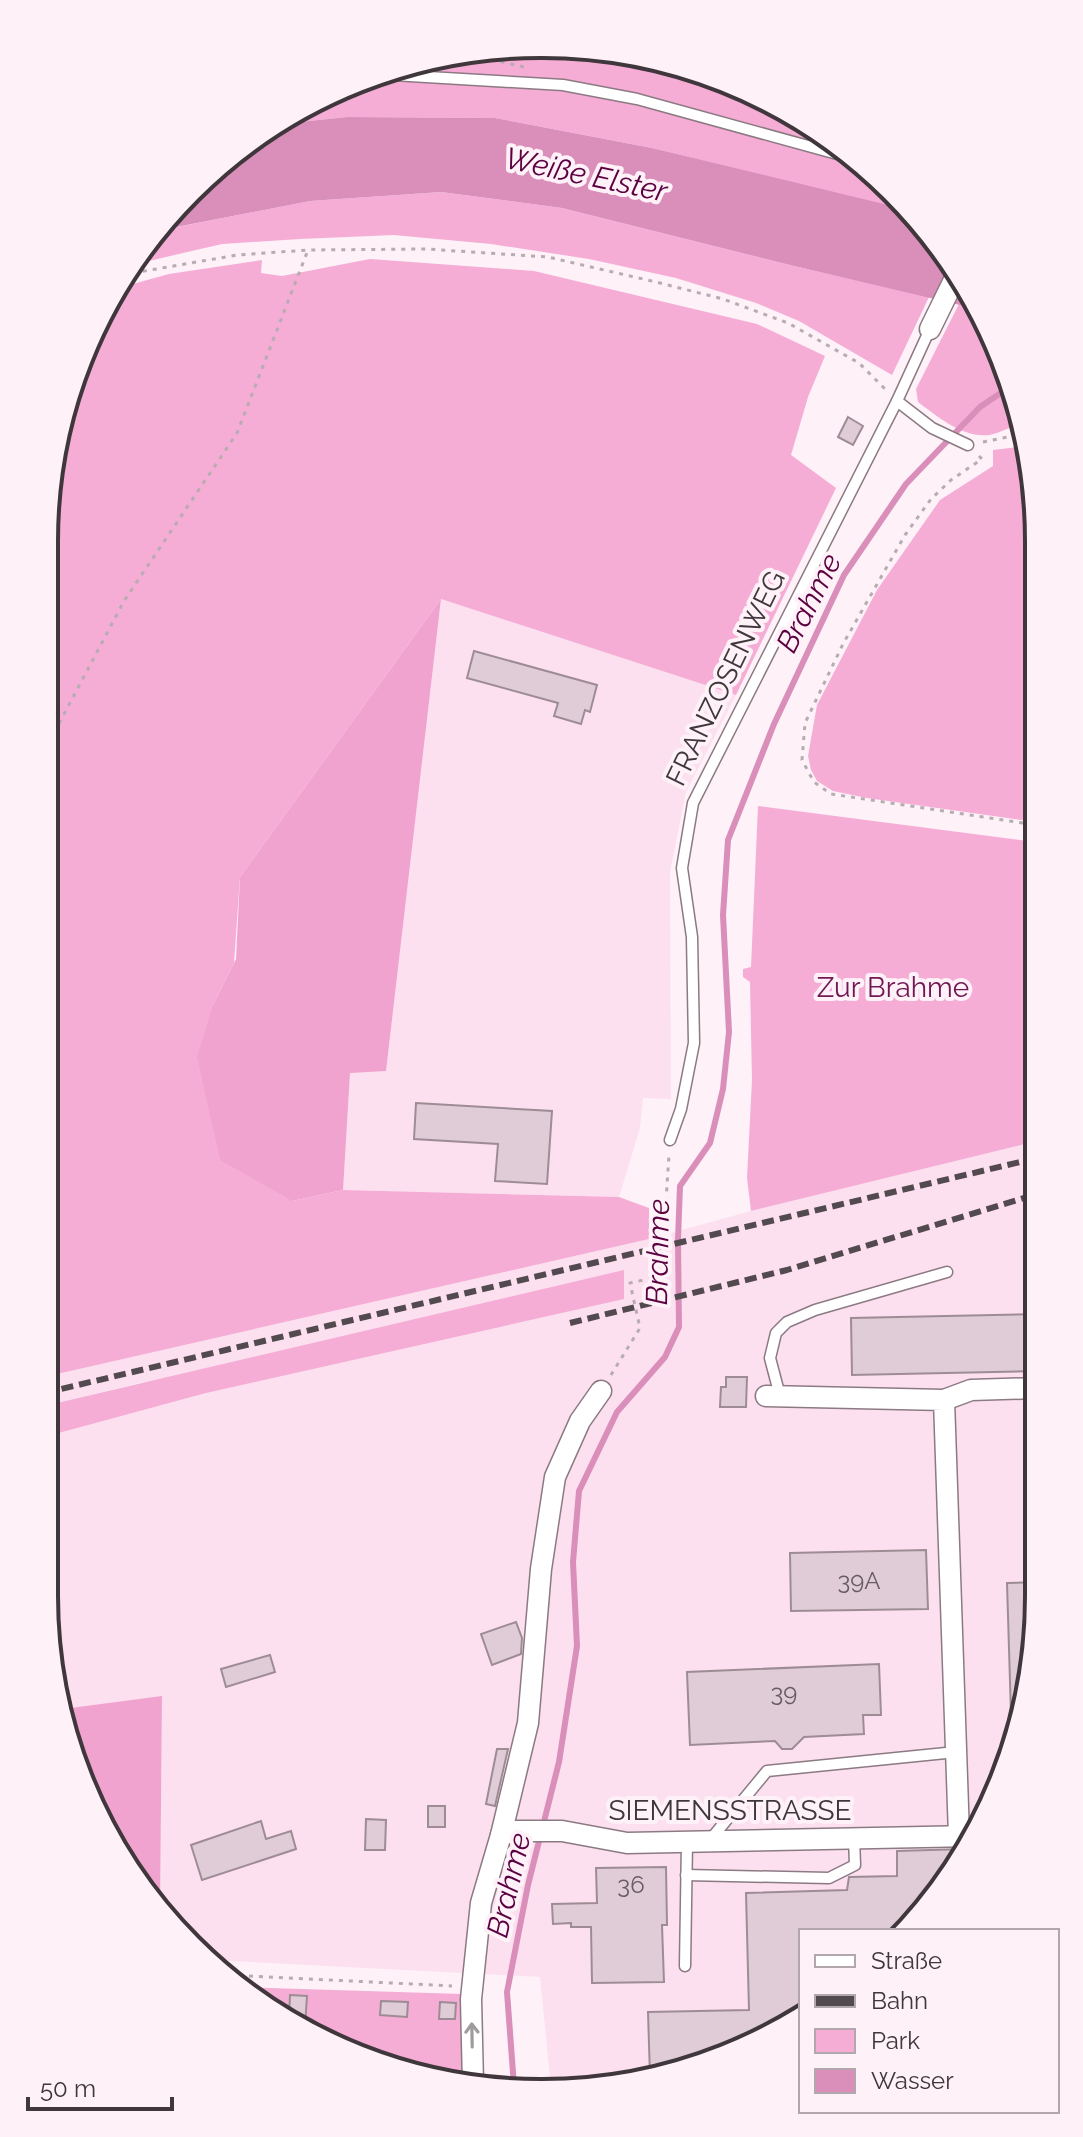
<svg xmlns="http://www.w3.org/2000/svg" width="1083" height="2137" font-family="Raleway,sans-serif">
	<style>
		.built { fill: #fce0ef }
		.green { fill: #f5add6 }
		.forest { fill: #f0a3cf }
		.water { fill: #da8eba }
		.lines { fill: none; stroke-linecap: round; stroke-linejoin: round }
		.stream { stroke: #da8eba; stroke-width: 6 }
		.building { fill: #e0ccd7; stroke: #9e8c95; stroke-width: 2 }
		.service-casing { stroke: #8c7a83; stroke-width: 13 }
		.minor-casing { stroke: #8c7a83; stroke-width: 23 }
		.path { stroke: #b7acb2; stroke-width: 3; stroke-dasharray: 4 6; stroke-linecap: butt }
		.service { stroke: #fff; stroke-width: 10 }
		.minor { stroke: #fff; stroke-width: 20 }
		.rail { stroke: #534a4f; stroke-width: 6; stroke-dasharray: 12 6; stroke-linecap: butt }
		.oneway { stroke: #9f9b9d }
		.labels { text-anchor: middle; stroke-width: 8; stroke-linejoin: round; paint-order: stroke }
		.number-label { font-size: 24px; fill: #675c62 }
		.street-label { font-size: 28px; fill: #3f373b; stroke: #fef1f8 }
		.park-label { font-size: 28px; fill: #711853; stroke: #fef1f8 }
		.water-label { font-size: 30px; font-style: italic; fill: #5b0040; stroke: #fef1f8 }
		.rim { fill: none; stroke: #3f373b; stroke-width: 4 }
	</style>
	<rect width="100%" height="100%" fill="#fef1f8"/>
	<g class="built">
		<path d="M 441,599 L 736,695 L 686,792 L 670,872 L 671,1099 L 643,1098 L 640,1128 L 619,1197 L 343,1190 L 350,1072 L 386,1070 Z"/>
		<path d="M 1037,1141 L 1038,1628 L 988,1815 L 905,1931 L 801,1931 L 801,2013 L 762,2041 L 607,2089 L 551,2087 L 540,1977 L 213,1960 L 160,1911 L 162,1697 L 63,1709 L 44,1595 L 44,1437 L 206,1393 L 143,1382 L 44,1406 L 44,1377 L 649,1239 L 751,1211 Z"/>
	</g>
	<g class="green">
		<path d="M 574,45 L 761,95 L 869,167 L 911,212 L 652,148 L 495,118 L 347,117 L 290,123 L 381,71 Z"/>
		<path d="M 441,192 L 562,208 L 790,265 L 929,297 L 892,375 L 799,321 L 756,303 L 676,278 L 589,259 L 491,244 L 394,235 L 300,239 L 222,244 L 140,263 L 167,229 L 310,201 Z"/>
		<path d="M 370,259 L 534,271 L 757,324 L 825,356 L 808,397 L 791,455 L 836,488 L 736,695 L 441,599 L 240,877 L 234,963 L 213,1005 L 292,1201 L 343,1190 L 619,1197 L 649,1208 L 649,1239 L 44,1377 L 45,509 L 95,322 L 122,287 L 169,274 L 262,260 L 261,273 L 282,276 Z"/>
		<path d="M 959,304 L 977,309 L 1001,351 L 1021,424 C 1010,427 999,433 989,435 C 963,438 938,417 918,402 L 916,389 Z"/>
		<path d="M 1027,446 L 1035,476 L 1036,822 L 867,798 L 833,791 L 817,781 L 811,770 L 808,756 L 817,705 L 877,590 L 940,500 L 993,466 L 993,450 Z"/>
		<path d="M 758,806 L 1036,842 L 1037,1141 L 751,1211 L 747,1178 L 752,1080 L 750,982 L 743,977 L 743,969 L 751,967 Z"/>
		<path d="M 624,1270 L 624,1299 L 206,1393 L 44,1437 L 44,1406 Z"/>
		<path d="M 242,1987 L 462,1994 L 462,2084 L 444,2083 L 266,2009 Z"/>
	</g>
	<g class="forest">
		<path d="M 441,599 L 386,1071 L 350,1073 L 343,1190 L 292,1201 L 220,1160 L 197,1057 L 213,1005 L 236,959 L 240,877 Z"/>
		<path d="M 162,1696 L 160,1911 L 147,1899 L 71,1756 L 63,1709 Z"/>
	</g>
	<path class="water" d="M 347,117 L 495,118 L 652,148 L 892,206 L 911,212 L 936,239 L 977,309 L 790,265 L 562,208 L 441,192 L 310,201 L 166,229 L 213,168 L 290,123 Z"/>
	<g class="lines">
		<path class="stream" d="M 514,2086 L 507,1992 L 528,1885 L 559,1762 L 577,1646 L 573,1562 L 579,1491 L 617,1412 L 665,1357 L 679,1327 L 678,1240 L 680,1186 L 710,1143 L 723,1089 L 729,1032 L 723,915 L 728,840 L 774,724 L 844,575 L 906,484 L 980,407 L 1011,386"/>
	</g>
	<g class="building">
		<path d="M 848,417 L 863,426 L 853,445 L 838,437 Z"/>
		<path d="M 474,651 L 597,685 L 590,712 L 585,710 L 581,724 L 554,716 L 558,703 L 467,678 Z"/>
		<path d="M 416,1103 L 552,1111 L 547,1184 L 495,1181 L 498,1144 L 414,1139 Z"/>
		<path d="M 1037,1314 L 1037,1371 L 852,1375 L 851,1318 Z"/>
		<path d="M 726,1377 L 747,1377 L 746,1407 L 720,1407 L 721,1387 L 726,1387 Z"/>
		<path d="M 926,1550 L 928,1609 L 791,1611 L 790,1553 Z"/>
		<path d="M 1038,1582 L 1038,1628 L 1015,1714 L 1011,1714 L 1007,1583 Z"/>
		<path d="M 516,1622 L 522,1638 L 521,1654 L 492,1665 L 481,1634 Z"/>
		<path d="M 270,1655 L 275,1672 L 226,1687 L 221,1669 Z"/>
		<path d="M 879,1664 L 881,1715 L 863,1715 L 864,1734 L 804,1737 L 792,1749 L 782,1749 L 775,1741 L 690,1745 L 687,1672 Z"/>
		<path d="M 497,1749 L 508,1749 L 495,1806 L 486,1804 Z"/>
		<rect x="428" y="1806" width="17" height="21"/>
		<path d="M 366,1819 L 386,1820 L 385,1850 L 365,1850 Z"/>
		<path d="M 261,1821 L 266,1839 L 291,1831 L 296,1849 L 202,1880 L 191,1845 Z"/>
		<path d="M 964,1849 L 905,1931 L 801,1931 L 801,2013 L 762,2041 L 650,2076 L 648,2012 L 749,2010 L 746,1893 L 847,1890 L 849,1877 L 897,1876 L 897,1851 Z"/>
		<path d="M 666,1867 L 667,1925 L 662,1925 L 664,1982 L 592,1983 L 591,1927 L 571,1927 L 571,1923 L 553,1924 L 552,1904 L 597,1903 L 596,1868 Z"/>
		<path d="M 290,1995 L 307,1996 L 305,2026 L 289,2019 Z"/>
		<path d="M 381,2001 L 408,2002 L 407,2017 L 380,2015 Z"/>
		<path d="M 440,2002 L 456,2003 L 455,2019 L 439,2019 Z"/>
	</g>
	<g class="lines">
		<defs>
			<g id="service">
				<path d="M 376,74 L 563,85 L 637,99 L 859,160"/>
				<path d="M 897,401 L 932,428 L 968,445"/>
				<path d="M 670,1140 L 681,1109 L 694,1043 L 692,937 L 682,868 L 693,803 L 897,401 L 930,329"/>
				<path d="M 780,1396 L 770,1358 L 776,1333 L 787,1322 L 815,1310 L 947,1272"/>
				<path d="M 710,1840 L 767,1771 L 956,1752"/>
				<path d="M 686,1875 L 829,1878 L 855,1865 L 854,1838"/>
				<path d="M 685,1966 L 687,1842"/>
			</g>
			<g id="minor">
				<path d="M 930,329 L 957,274"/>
				<path d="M 766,1396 L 944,1400 L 959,1836"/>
				<path d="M 944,1400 L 971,1390 L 1037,1388"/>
				<path d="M 501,1835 L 516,1831 L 562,1831 L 627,1843 L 973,1836"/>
				<path d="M 473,2084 L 471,1999 L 481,1903 L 501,1835 L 528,1723 L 541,1569 L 555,1477 L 580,1421 L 601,1391"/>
			</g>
		</defs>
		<use href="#service" class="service-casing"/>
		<use href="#minor" class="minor-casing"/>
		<g class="path">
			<path d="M 481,57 L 524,67"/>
			<path d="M 133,273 L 237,255 L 308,250 L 426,249 L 548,257 L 656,282 L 723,299 L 788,323 L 859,363 L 886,390"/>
			<path d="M 983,442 L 1023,434"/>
			<path d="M 979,456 L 982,459 L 951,480 L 931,499 L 905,535 L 843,644 L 805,723 L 802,760 L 814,782 L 831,794 L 1036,825"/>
			<path d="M 45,750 L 124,601 L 237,433 L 308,250"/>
			<path d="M 611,1375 L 640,1328 L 630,1283 L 661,1276 L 668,1266 L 665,1216 L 669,1155"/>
			<path d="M 229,1975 L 452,1986"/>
		</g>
		<use href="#service" class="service"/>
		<use href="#minor" class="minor"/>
		<g class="rail">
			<path d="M 570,1323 L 787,1270 L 1037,1194"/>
			<path d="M 44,1393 L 1037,1158"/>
		</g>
	</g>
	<defs><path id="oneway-shaft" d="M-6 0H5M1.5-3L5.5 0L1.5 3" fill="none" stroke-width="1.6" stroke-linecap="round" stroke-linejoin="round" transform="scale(2)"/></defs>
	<use class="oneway" href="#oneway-shaft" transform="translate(472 2035) rotate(-91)"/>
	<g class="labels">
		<g class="number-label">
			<text x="859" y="1589">39A</text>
			<text x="784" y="1701">39</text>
			<text x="631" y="1893">36</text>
		</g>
		<g class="street-label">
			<text transform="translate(725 678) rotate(-64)" y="10">FRANZOSENWEG</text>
			<text x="730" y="1820">SIEMENSSTRASSE</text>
		</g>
		<g class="park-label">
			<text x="893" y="997">Zur Brahme</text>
		</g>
		<g class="water-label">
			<text transform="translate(586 175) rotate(12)" y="10">Weiße Elster</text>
			<text transform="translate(809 603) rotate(-63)" y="10">Brahme</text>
			<text transform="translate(658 1252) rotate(-89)" y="10">Brahme</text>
			<text transform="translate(509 1885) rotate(-77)" y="10">Brahme</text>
		</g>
	</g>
	<path d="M0 0H1083V2137H0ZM541 58H542A483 483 0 0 1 1025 541V1596A483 483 0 0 1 542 2079H541A483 483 0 0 1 58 1596V541A483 483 0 0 1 541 58Z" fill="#fef1f8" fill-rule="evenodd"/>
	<path class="rim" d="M541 58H542A483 483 0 0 1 1025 541V1596A483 483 0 0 1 542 2079H541A483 483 0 0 1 58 1596V541A483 483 0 0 1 541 58Z"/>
	<rect x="799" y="1929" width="260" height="184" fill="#fef1f8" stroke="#b2a7ac" stroke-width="2"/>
	<rect x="815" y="1955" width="40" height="12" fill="#ffffff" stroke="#b2a7ac" stroke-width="2"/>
	<text x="871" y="1969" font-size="24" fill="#3f373b">Straße</text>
	<rect x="815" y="1995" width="40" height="12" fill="#534a4f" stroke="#b2a7ac" stroke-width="2"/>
	<text x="871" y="2009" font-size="24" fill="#3f373b">Bahn</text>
	<rect x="815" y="2029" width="40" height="24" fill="#f5add6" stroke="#b2a7ac" stroke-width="2"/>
	<text x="871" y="2049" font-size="24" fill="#3f373b">Park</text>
	<rect x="815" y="2069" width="40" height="24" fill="#da8eba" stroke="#b2a7ac" stroke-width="2"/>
	<text x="871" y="2089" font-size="24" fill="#3f373b">Wasser</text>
	<path d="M28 2097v12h144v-12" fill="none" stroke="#3f373b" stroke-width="4"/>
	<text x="40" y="2097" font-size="24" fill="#3f373b" stroke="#fef1f8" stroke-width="6" paint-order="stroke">50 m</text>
</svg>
